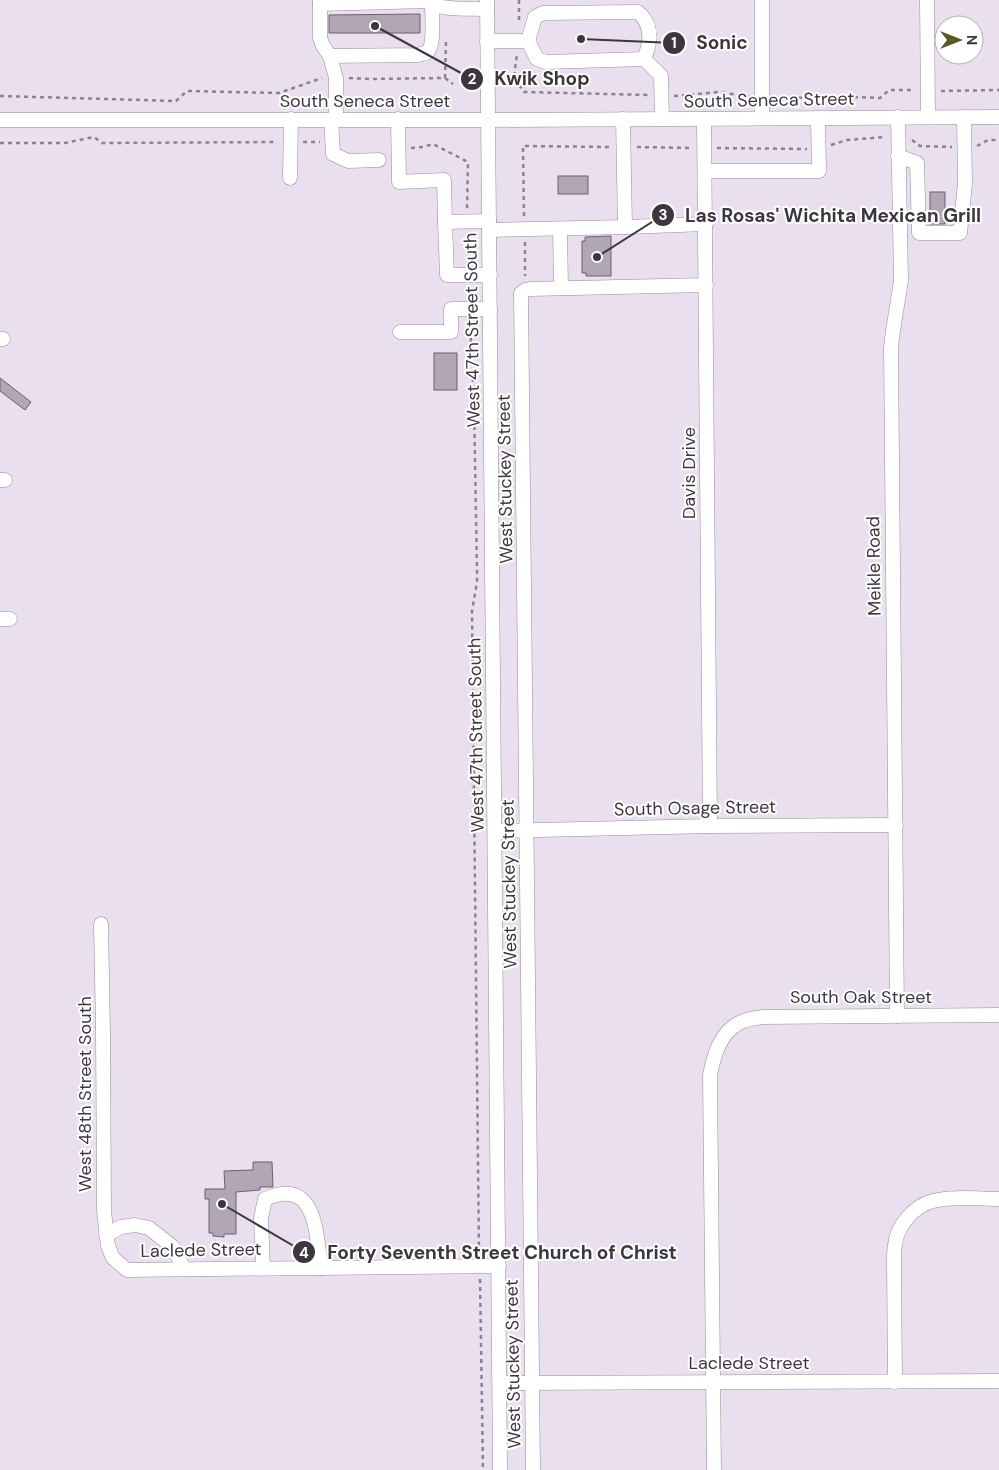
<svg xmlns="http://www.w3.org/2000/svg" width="999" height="1470" font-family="'DM Sans',sans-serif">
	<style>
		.building { fill: #b1a6b5; stroke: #6a606d }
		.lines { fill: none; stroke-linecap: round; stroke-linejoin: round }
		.minor-casing { stroke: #958b98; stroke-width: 15 }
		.path { stroke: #8a838d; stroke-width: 2.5; stroke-dasharray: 4 4; stroke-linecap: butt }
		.minor { stroke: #fff; stroke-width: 14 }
		.labels { text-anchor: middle; stroke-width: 4; stroke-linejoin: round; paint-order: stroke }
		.street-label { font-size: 18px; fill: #3b373d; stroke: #fff }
		.leader { fill: none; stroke: #3b373d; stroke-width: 2 }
		.callout-dot { fill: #3b373d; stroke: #fff; stroke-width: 2 }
		.mark-label { font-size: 15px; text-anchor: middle; font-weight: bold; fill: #fff }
		.callout-label { font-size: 19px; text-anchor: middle; font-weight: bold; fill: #3b373d; stroke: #fff; stroke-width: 4; stroke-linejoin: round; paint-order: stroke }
	</style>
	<rect width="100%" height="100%" fill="#eadfee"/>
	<g class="building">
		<path d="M 420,14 L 420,33 L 329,33 L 329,15 Z"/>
		<rect x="558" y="176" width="30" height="18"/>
		<rect x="930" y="192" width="15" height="32"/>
		<path d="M 611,236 L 611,276 L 586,276 L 586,273 L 582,273 L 582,241 L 585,241 L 585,237 Z"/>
		<rect x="434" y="353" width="23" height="37"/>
		<path d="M 0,378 L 31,402 L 25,410 L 0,391 Z"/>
		<path d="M 253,1162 L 272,1162 L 273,1187 L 260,1187 L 260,1190 L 236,1192 L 236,1234 L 224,1234 L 224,1237 L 213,1236 L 213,1233 L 209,1233 L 209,1199 L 205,1199 L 205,1189 L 225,1189 L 224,1171 L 253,1170 Z"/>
	</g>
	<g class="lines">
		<defs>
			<g id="minor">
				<path d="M 320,0 L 320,38 L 323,46 L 330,56 L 336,78 L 336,119"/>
				<path d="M 487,0 L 500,1470"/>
				<path d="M 762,0 L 762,118"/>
				<path d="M 927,0 L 928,117"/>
				<path d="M 426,1 C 440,11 470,8 487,9"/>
				<path d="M 320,4 L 426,1"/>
				<path d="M 487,41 L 528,41 L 537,59 L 546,62 L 644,59 L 661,76 L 662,119"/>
				<path d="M 528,41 L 535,17 L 543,13 L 638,12 C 653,25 651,43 644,59"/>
				<path d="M 330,56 L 417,55 C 420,54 423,54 426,53 C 435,48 432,15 432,5"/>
				<path d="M 331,119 L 333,154 L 348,161 L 379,160"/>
				<path d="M 398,119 L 399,182 L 444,180 L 445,222"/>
				<path d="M 704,119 L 710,826"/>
				<path d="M 0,120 L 488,120 L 999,117"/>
				<path d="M 898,156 L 917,163 L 919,233 L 960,233 L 965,183 L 964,117"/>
				<path d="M 705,171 L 819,171 L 818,118"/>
				<path d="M 290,178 L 291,119"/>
				<path d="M 489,221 L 445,222 L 447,275 L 490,275"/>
				<path d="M 625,227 L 706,224"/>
				<path d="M 560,229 L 561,288"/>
				<path d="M 490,230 L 625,227 L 623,119"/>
				<path d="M 400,332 L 451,332 L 451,309 L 490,309"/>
				<path d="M 0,339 L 3,339"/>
				<path d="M 0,480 L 5,480"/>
				<path d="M 0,619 L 10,619"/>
				<path d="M 495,831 L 710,826 L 896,825"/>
				<path d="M 101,924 L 103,1030 L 104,1211 L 108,1246 L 113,1258 L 127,1270 L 499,1266"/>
				<path d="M 897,1016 L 891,348 C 893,325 898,303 901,280 L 898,117"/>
				<path d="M 106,1235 L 121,1227 L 135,1225 L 149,1228 L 173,1247 L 184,1269"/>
				<path d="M 263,1268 L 261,1218 L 265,1199 C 317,1176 316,1234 321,1268"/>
				<path d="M 895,1382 L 894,1261 C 894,1255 894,1250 895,1245 C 897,1225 914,1206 933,1201 C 950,1196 981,1199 999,1199"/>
				<path d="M 500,1383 L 999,1381"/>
				<path d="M 533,1470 L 521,293 L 525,290 L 530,289 L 706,285"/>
				<path d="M 714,1470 L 710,1075 C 714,1055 720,1033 739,1023 C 746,1019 754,1018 763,1017 L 999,1015"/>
			</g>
		</defs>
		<use href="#minor" class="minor-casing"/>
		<g class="path">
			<path d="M 519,0 L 519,21"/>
			<path d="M 349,78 L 370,79 L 445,78 L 453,84"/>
			<path d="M 445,78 L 446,42"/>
			<path d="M 513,84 L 517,54"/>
			<path d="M 519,85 L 524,92 L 649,95"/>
			<path d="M 941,91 L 999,90"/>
			<path d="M 0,96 L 176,101 L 187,91 L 279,93 L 322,78"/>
			<path d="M 674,96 L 719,92 L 751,97"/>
			<path d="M 774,98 L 854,97 L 880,98 L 889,90 L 915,90"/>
			<path d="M 912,140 L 920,146 L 952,147"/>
			<path d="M 303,142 L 320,142"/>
			<path d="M 0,143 L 65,143 L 94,137 L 102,143 L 277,142"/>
			<path d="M 831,145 L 847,140 L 885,137"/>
			<path d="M 977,146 L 988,140 L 999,140"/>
			<path d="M 637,147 L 692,148"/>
			<path d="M 411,148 L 423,147 L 433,144 L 468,162 L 467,209"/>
			<path d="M 717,148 L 807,149"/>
			<path d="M 524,216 L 523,146 L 612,147"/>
			<path d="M 467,235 L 468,262"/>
			<path d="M 525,242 L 525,276"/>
			<path d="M 470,322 L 474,402 L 477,572 L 477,582 L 472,611 L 479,1254"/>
			<path d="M 480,1279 L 483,1470"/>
		</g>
		<use href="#minor" class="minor"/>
	</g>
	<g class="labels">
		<g class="street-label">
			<text transform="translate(769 100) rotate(-1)" y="6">South Seneca Street</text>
			<text x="365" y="107">South Seneca Street</text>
			<text transform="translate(472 330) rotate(-91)" y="6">West 47th Street South</text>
			<text transform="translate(689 473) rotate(-90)" y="6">Davis Drive</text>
			<text transform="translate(505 479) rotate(-91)" y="6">West Stuckey Street</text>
			<text transform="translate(874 566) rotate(-91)" y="6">Meikle Road</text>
			<text transform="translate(476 735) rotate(-91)" y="6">West 47th Street South</text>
			<text transform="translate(695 808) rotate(-1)" y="6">South Osage Street</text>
			<text transform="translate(509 884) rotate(-91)" y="6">West Stuckey Street</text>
			<text x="861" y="1003">South Oak Street</text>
			<text transform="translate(85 1094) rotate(-90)" y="6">West 48th Street South</text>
			<text transform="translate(201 1250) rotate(-1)" y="6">Laclede Street</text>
			<text x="749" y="1369">Laclede Street</text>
			<text transform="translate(513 1364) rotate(-91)" y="6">West Stuckey Street</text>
		</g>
	</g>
	<path class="leader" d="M581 39L674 43M375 26L472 79M597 257L663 215M222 1204L304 1252"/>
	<g class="callout-dot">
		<circle cx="581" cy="39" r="5"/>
		<circle cx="375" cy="26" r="5"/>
		<circle cx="597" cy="257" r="5"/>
		<circle cx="222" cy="1204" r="5"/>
		<circle cx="674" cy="43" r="12"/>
		<circle cx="472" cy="79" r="12"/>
		<circle cx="663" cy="215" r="12"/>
		<circle cx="304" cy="1252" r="12"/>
	</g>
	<g class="mark-label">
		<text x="674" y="48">1</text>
		<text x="472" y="84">2</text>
		<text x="663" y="220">3</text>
		<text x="304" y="1258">4</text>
	</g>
	<g class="callout-label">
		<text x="722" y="49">Sonic</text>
		<text x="542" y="85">Kwik Shop</text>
		<text x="833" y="222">Las Rosas' Wichita Mexican Grill</text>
		<text x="502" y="1259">Forty Seventh Street Church of Christ</text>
	</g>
	<g transform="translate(959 40) rotate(90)"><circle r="24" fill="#ffffff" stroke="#b1afb1"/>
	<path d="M0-4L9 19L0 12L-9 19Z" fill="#5b5926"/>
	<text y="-8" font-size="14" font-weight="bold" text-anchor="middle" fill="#3b373d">N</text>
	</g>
</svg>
